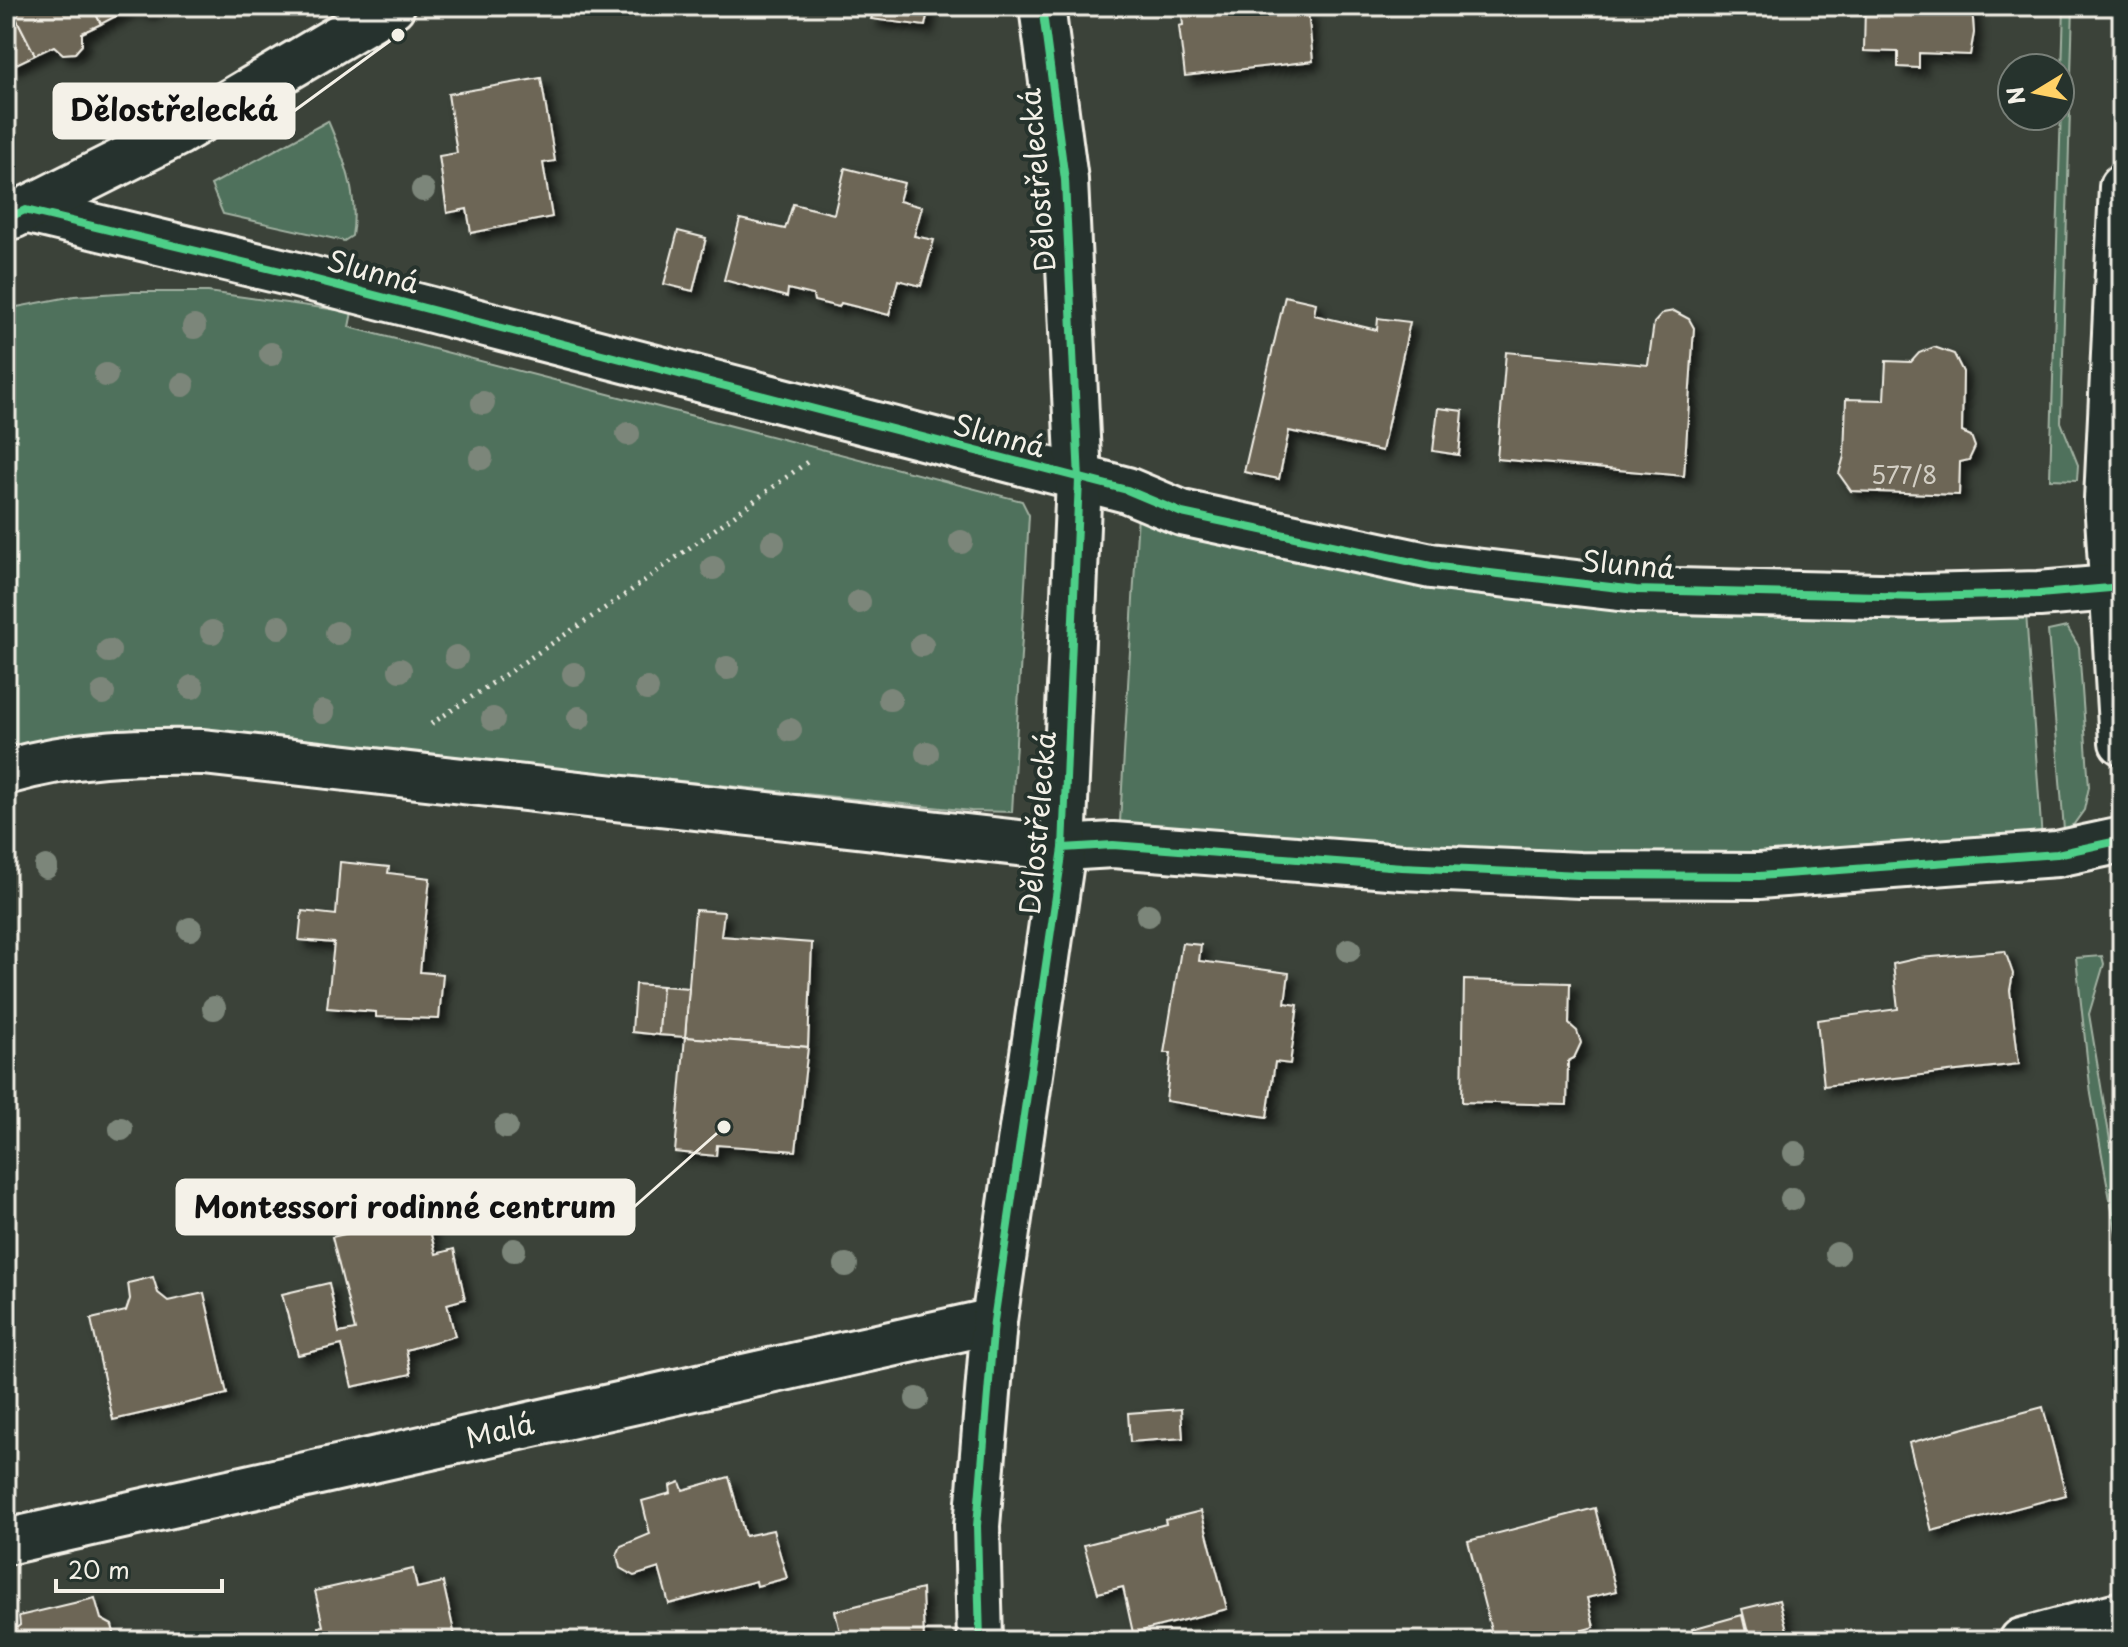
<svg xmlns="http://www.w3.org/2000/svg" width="2128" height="1647" font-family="'Playpen Sans',sans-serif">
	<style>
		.green { fill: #50715b; stroke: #a2b1a2; stroke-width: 2 }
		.building { fill: #6d6656; stroke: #f4f1e8; stroke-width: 2; filter: url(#shadow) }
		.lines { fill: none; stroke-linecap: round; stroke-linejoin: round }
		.minor-casing { stroke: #f4f1e8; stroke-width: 50 }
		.path { stroke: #f4f1e8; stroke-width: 5; stroke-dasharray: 2 6; stroke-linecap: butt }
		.minor { stroke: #26332d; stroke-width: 44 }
		.cycleway-casing { stroke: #26332d; stroke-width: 13 }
		.cycleway { stroke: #4dcf88; stroke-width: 8 }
		.tree { fill: #7c867a }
		.labels { text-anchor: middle; stroke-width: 8; stroke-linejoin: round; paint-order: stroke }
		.number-label { font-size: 24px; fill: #d2cec4 }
		.street-label { font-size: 28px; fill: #f4f1e8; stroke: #26332d }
		.leader { fill: none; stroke: #f4f1e8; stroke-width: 3 }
		.callout-dot { fill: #f4f1e8; stroke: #26332d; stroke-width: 3 }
		.callout { fill: #f4f1e8; stroke: #f4f1e8; stroke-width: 3 }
		.callout-label { font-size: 30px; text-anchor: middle; font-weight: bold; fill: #111 }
	</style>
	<defs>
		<filter id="shadow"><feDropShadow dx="7" dy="7" stdDeviation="4" flood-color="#0009"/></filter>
	</defs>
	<rect width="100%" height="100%" fill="#3b4239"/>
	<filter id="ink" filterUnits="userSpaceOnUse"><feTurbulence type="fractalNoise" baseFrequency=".0125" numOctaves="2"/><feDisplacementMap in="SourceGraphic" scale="16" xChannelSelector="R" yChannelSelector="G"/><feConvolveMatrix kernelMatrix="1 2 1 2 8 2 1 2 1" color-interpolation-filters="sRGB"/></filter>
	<g filter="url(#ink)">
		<g class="green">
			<path d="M 2064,6 L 2073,6 L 2061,422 L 2078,465 L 2077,480 L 2050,479 Z"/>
			<path d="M 328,121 C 344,158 359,195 352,236 L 344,241 L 223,214 L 211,185 Z"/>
			<path d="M 133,292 L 208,292 L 352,312 L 349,327 L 1022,501 L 1029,515 L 1012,812 L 971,811 L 284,740 L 147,729 L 103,731 L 6,750 L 6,309 L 74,296 Z"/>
			<path d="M 1138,514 L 2026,613 L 2042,840 L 1670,862 L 1219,835 L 1120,822 Z"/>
			<path d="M 2067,627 L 2079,647 L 2089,787 L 2084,810 L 2074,824 L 2064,830 L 2048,631 Z"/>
			<path d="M 2102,956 L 2104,964 L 2089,1014 L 2122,1212 L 2122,1266 L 2091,1094 L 2076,958 Z"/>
		</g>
		<g class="building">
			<path d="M 6,6 L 10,6 L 35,55 L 6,69 Z"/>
			<path d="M 10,6 L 92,6 L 101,24 L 82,33 L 82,45 L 75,53 L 63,54 L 54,46 L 35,55 Z"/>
			<path d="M 92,6 L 158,6 L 148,13 L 133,7 L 101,24 Z"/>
			<path d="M 876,6 L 929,6 L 925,26 L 871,19 Z"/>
			<path d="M 1181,6 L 1285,6 L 1286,13 L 1308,11 L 1313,61 L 1185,76 L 1179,26 L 1183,25 Z"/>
			<path d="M 1865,6 L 1972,6 L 1974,33 L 1970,55 L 1919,53 L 1919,68 L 1898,67 L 1898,52 L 1864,51 Z"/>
			<path d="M 541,78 L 555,161 L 543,163 L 552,217 L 471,233 L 467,209 L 447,213 L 439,156 L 457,153 L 448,94 Z"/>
			<path d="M 845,168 L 904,183 L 899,201 L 922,207 L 914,236 L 934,240 L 921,286 L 898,280 L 889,315 L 841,303 L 839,307 L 814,301 L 813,295 L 788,289 L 787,297 L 724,280 L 740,219 L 785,229 L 793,204 L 834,214 Z"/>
			<path d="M 678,231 L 706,238 L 693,291 L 664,284 Z"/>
			<path d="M 1285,296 L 1316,303 L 1314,315 L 1377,330 L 1378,318 L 1410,322 L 1382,451 L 1289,431 L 1279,479 L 1244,472 Z"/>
			<path d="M 1674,311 L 1689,319 L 1694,328 L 1684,476 L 1497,459 L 1506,352 L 1648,365 L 1654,323 L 1663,313 Z"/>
			<path d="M 1934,347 L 1954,354 L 1963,372 L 1962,432 L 1971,436 L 1975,447 L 1969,460 L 1960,462 L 1959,495 L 1851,491 L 1839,474 L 1844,456 L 1846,399 L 1884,400 L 1886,361 L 1911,362 L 1919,353 Z"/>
			<path d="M 1438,408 L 1463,411 L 1459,455 L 1433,451 Z"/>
			<path d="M 340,862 L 389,867 L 388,873 L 430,878 L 420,972 L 443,974 L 439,1019 L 376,1017 L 376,1012 L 327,1008 L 334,943 L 299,940 L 302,911 L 336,915 Z"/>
			<path d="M 695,910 L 724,912 L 721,936 L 812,943 L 808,1047 L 685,1037 Z"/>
			<path d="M 1182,943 L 1201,945 L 1199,961 L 1289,973 L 1285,1003 L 1298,1005 L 1290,1064 L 1275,1062 L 1267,1117 L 1166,1101 L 1171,1053 L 1164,1053 Z"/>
			<path d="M 2005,951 L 2013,974 L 2010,990 L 2019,1064 L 1824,1086 L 1817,1020 L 1898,1009 L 1893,964 L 1919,958 Z"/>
			<path d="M 1464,980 L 1570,983 L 1569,1024 L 1577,1031 L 1581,1043 L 1574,1058 L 1568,1061 L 1567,1105 L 1462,1102 Z"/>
			<path d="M 635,984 L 662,986 L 659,1035 L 632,1032 Z"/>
			<path d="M 662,986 L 689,988 L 685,1037 L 659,1035 Z"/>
			<path d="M 685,1037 L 808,1047 L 796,1151 L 717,1145 L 716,1156 L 675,1152 Z"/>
			<path d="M 426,1215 L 436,1254 L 454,1249 L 465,1299 L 447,1304 L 455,1336 L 406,1350 L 411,1374 L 352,1387 L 342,1345 L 298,1355 L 282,1294 L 329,1283 L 339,1333 L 355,1330 L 332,1237 Z"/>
			<path d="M 153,1277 L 158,1293 L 168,1301 L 204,1293 L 227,1394 L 113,1420 L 91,1319 L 126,1311 L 130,1299 L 128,1283 Z"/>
			<path d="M 2043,1407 L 2066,1495 L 1932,1531 L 1909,1443 Z"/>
			<path d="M 1181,1409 L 1183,1438 L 1130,1442 L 1128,1413 Z"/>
			<path d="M 729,1477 L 745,1536 L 773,1530 L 787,1578 L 757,1586 L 756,1581 L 669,1604 L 659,1568 L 634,1576 L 620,1568 L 617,1555 L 621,1546 L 650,1534 L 642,1501 L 671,1493 L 670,1486 L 680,1482 L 683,1490 Z"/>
			<path d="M 1595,1508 L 1616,1591 L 1587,1598 L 1594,1627 L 1543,1641 L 1477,1641 L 1475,1635 L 1491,1630 L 1468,1541 Z"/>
			<path d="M 1201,1511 L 1227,1609 L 1133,1633 L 1123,1587 L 1098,1593 L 1084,1545 L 1166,1524 L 1165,1520 Z"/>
			<path d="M 413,1569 L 417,1588 L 443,1582 L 456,1641 L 322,1641 L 319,1627 L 323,1626 L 315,1591 Z"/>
			<path d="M 922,1589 L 924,1641 L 842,1641 L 835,1611 Z"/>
			<path d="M 95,1598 L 101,1619 L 112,1625 L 116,1641 L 9,1641 L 11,1632 L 20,1625 L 19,1616 Z"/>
			<path d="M 1779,1600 L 1790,1641 L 1750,1641 L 1742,1609 Z"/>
			<path d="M 1742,1615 L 1748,1641 L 1695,1641 L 1692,1629 Z"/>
		</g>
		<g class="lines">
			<defs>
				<g id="minor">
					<path d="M 2122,187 L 2107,500 L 2122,742"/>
					<path d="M 25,210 L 293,274 L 1127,490 L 1182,513 L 1431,566 L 1636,590 L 1920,597 L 2039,594 L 2122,587"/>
					<path d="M 13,216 L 178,133 L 392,6"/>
					<path d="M 6,772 C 75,752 132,751 203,752 L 1063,848 L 1113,845 L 1402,867 L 1580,875 L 1759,876 L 2057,854 L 2122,840"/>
					<path d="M 6,1542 L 994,1321"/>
					<path d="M 980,1641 L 977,1526 L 994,1321 L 1063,848 L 1079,480 L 1065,180 L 1042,6"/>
					<path d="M 2022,1641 L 2122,1614"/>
				</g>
			</defs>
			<use href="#minor" class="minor-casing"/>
			<path class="path" d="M 431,724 L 626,594 L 810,460"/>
			<use href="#minor" class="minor"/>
			<defs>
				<g id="cycleway">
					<path d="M 6,219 L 25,210 L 293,274 L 1127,490 L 1182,513 L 1431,566 L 1636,590 L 1920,597 L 2039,594 L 2122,587"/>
					<path d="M 1063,848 L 1113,845 L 1402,867 L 1580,875 L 1759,876 L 2057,854 L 2122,840"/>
					<path d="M 980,1641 L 977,1526 L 994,1321 L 1063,848 L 1079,480 L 1065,180 L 1042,6"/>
				</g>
			</defs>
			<use href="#cycleway" class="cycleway-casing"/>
			<use href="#cycleway" class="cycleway"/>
		</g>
		<g class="tree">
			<circle cx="423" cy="190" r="12"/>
			<circle cx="194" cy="327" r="12"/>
			<circle cx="271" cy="354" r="12"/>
			<circle cx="106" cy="375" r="12"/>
			<circle cx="183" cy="385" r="12"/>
			<circle cx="483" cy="403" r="12"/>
			<circle cx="628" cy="434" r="12"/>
			<circle cx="481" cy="458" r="12"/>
			<circle cx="961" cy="542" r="12"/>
			<circle cx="773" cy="543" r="12"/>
			<circle cx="713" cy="568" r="12"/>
			<circle cx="859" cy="602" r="12"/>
			<circle cx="279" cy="627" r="12"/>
			<circle cx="212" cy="632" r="12"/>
			<circle cx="337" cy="633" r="12"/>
			<circle cx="922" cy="645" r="12"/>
			<circle cx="109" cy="651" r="12"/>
			<circle cx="456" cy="657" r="12"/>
			<circle cx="727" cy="668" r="12"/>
			<circle cx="400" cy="670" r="12"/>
			<circle cx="574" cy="674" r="12"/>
			<circle cx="192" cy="687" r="12"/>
			<circle cx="647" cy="689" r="12"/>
			<circle cx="103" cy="693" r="12"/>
			<circle cx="890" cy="699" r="12"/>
			<circle cx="323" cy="712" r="12"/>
			<circle cx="579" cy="718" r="12"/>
			<circle cx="493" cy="719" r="12"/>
			<circle cx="790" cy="730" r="12"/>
			<circle cx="927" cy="753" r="12"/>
			<circle cx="46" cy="867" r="12"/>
			<circle cx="1148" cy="915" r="12"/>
			<circle cx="190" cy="929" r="12"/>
			<circle cx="1349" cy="950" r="12"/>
			<circle cx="214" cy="1008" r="12"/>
			<circle cx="506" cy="1127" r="12"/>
			<circle cx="121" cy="1129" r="12"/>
			<circle cx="1795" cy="1153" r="12"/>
			<circle cx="1792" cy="1199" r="12"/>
			<circle cx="514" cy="1250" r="12"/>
			<circle cx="1837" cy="1254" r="12"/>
			<circle cx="846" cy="1265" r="12"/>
			<circle cx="917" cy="1399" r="12"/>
		</g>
	</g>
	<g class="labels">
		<g class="number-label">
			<text x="1904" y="484">577/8</text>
		</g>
		<g class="street-label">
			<text transform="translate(1038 180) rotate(-95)" y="10">Dělostřelecká</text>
			<text transform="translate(373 272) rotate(15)" y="10">Slunná</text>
			<text transform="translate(999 436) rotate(15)" y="10">Slunná</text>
			<text transform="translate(1628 565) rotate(5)" y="10">Slunná</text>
			<text transform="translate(1038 823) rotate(-85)" y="10">Dělostřelecká</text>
			<text transform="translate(500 1431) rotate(-13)" y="10">Malá</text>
		</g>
	</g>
	<path class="leader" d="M398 35L294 111M724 1127L634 1207"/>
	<g class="callout-dot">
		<circle cx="398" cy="35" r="8"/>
		<circle cx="724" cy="1127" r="8"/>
	</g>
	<g class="callout">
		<rect x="54" y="84" width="240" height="54" rx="8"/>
		<rect x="177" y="1180" width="457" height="54" rx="8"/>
	</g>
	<g class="callout-label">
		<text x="174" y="121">Dělostřelecká</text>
		<text x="405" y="1218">Montessori rodinné centrum</text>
	</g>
	<rect width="2128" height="1647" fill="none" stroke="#26332d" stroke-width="32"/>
	<rect x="16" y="16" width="2096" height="1615" fill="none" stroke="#f4f1e8" stroke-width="3" filter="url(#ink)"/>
	<g transform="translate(2036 92) rotate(260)"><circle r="38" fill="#26332d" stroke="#787f78" stroke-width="2"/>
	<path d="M0-6L14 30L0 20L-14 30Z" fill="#ffd166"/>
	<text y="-12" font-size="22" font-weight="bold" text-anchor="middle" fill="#f4f1e8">N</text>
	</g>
	<path d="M56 1579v12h166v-12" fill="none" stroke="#f4f1e8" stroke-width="4"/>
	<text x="68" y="1579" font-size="24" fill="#f4f1e8" stroke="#26332d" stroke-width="6" paint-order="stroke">20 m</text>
</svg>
